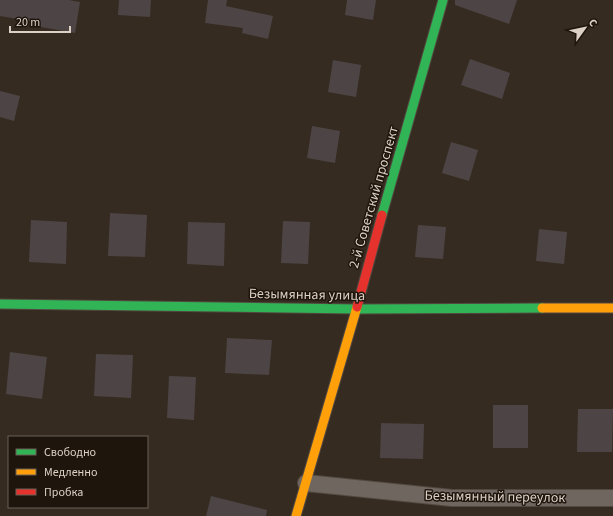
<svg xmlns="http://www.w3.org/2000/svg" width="613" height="516" font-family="'Source Sans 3',sans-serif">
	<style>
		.building { fill: #4d4545 }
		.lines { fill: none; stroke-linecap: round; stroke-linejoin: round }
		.street-casing { stroke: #524940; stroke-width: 18 }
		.fast-casing { stroke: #524940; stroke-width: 11 }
		.slow-casing { stroke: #524940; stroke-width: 11 }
		.jam-casing { stroke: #524940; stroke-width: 11 }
		.street { stroke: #6f665f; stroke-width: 16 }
		.fast { stroke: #30b455; stroke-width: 9 }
		.slow { stroke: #ff9f0a; stroke-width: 9 }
		.jam { stroke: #e5322d; stroke-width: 9 }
		.labels { text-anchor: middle; stroke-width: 3; stroke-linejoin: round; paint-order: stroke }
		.street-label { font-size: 14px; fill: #ddd1c5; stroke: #1e150d }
	</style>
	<rect width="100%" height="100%" fill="#362b20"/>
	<g class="building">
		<path d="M 0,0 L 69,0 L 80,2 L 75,33 L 35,26 L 36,22 L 0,16 Z"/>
		<path d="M 119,0 L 151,0 L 150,17 L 118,15 Z"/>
		<path d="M 208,0 L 227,0 L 226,6 L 273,16 L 268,39 L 242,33 L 243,28 L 205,23 Z"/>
		<path d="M 347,0 L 376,0 L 373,20 L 345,15 Z"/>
		<path d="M 455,0 L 517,0 L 509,24 L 455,5 Z"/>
		<path d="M 470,59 L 510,73 L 502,99 L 461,85 Z"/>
		<path d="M 333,60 L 361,65 L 356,97 L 328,92 Z"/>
		<path d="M 0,91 L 20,96 L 14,121 L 0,117 Z"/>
		<path d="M 312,126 L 340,131 L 335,163 L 307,158 Z"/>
		<path d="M 451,142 L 478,150 L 469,181 L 442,173 Z"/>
		<path d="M 110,213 L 147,215 L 145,257 L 108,256 Z"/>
		<path d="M 31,220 L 67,222 L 66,264 L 29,262 Z"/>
		<path d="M 283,221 L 310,222 L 308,264 L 281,263 Z"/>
		<path d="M 188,222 L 225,223 L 224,266 L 187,264 Z"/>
		<path d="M 418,225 L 446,227 L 443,259 L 415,257 Z"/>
		<path d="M 539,229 L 567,232 L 564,264 L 536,261 Z"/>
		<path d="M 227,338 L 272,340 L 269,375 L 225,373 Z"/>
		<path d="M 10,352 L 47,357 L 42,399 L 6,394 Z"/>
		<path d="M 96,354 L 133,355 L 131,398 L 94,396 Z"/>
		<path d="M 169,376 L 196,377 L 194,420 L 167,418 Z"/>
		<rect x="493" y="405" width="35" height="43"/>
		<path d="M 578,409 L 613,409 L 612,452 L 577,452 Z"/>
		<path d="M 381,423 L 424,424 L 423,459 L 380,458 Z"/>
		<path d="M 211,496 L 267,510 L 266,516 L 206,516 Z"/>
	</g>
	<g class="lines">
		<defs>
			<path id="street" d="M 306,483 L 452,498 L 613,498"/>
			<g id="fast">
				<path d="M 382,215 L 443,0"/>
				<path d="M 0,304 L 356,309 L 542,308"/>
			</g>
			<g id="slow">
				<path d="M 542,308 L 613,308"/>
				<path d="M 296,516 L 357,307"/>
			</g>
			<path id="jam" d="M 357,307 L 382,215"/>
		</defs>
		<use href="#street" class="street-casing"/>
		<use href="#fast" class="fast-casing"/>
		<use href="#slow" class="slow-casing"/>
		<use href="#jam" class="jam-casing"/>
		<use href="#street" class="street"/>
		<use href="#fast" class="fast"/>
		<use href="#slow" class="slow"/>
		<use href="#jam" class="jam"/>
	</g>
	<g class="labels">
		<g class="street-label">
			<text transform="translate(373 197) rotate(-74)" y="5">2-й Советский проспект</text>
			<text transform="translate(307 294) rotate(1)" y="5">Безымянная улица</text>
			<text transform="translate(495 496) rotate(1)" y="5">Безымянный переулок</text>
		</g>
	</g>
	<rect x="8" y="436" width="140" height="72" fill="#1e150d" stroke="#6a6057"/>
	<rect x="16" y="449" width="20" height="6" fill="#30b455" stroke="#6a6057"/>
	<text x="44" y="456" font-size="12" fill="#ddd1c5">Свободно</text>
	<rect x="16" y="469" width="20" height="6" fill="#ff9f0a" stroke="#6a6057"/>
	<text x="44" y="476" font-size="12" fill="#ddd1c5">Медленно</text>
	<rect x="16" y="489" width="20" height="6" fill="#e5322d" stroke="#6a6057"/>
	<text x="44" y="496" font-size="12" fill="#ddd1c5">Пробка</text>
	<g transform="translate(585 28) rotate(57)" stroke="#1e150d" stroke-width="3" paint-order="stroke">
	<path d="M0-3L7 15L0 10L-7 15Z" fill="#ddd1c5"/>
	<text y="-6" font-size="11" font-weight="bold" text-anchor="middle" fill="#ddd1c5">С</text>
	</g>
	<path d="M10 26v6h60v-6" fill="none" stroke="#ddd1c5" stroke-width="2"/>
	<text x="16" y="26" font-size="12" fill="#ddd1c5" stroke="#1e150d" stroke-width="3" paint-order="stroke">20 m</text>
</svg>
